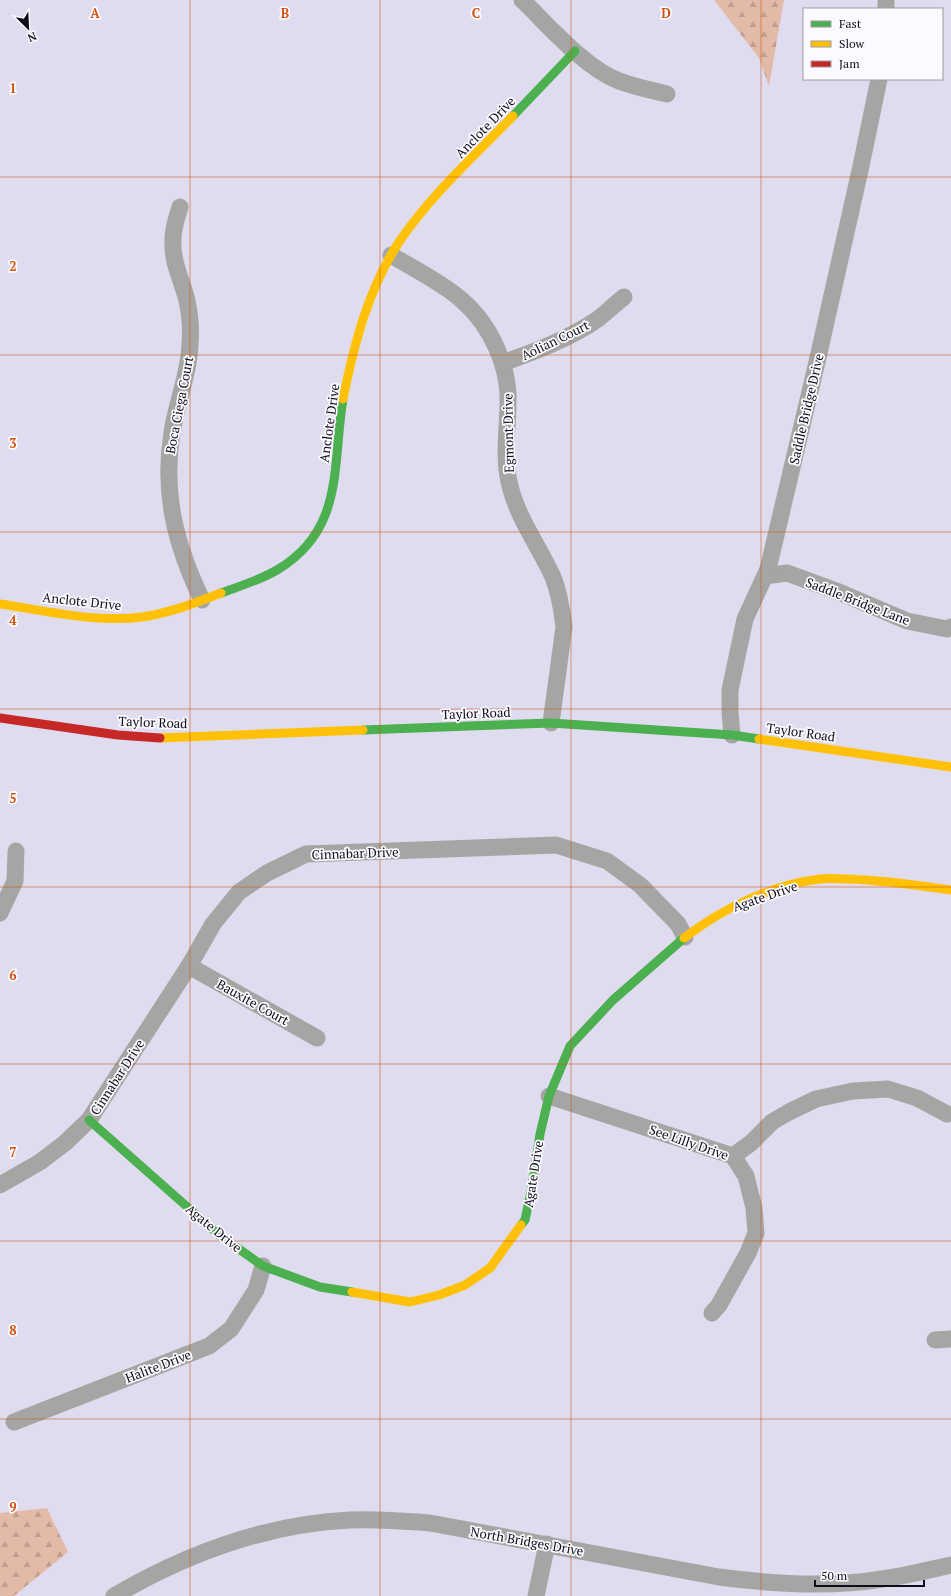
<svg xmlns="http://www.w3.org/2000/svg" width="951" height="1596" font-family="'PT Serif',serif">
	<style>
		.forest { fill: url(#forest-firs) }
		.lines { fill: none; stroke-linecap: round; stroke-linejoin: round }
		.street { stroke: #a5a6a3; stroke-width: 17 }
		.fast { stroke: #4caf50; stroke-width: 9 }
		.slow { stroke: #ffc107; stroke-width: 9 }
		.jam { stroke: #c62828; stroke-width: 9 }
		.grid { fill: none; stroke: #d2510e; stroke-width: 1; stroke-opacity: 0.55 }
		.labels { text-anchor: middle; stroke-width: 3.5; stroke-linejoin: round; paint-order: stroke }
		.street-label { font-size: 13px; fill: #110c1b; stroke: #fbfaff }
		.grid-label { font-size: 13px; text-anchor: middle; font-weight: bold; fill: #d2510e; stroke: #fbfaff; stroke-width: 3.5; stroke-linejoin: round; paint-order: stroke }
	</style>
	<defs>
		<pattern id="forest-firs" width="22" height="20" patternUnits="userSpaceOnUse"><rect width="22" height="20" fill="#e2baa7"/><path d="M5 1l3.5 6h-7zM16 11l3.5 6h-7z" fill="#c19f8f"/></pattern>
	</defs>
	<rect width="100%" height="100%" fill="#e0dcf0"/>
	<g class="forest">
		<path d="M 714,0 L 784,0 L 769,86 L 759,58 Z"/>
		<path d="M 47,1508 L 68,1552 L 14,1596 L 0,1596 L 0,1513 Z"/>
	</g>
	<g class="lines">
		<g class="street">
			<path d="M 522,0 C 549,26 585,68 619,81 C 635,87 651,90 667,94"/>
			<path d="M 886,0 L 886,9"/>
			<path d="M 180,207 C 176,220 172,232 173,246 C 173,265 183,283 187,301 C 190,314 191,331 190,344 C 189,375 176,403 172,433 C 162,493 176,546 202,600"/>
			<path d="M 391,255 C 436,282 475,297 497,349 C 503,363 507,378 508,393 C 509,424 502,456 510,486 C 518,519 539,546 553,577 C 559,592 562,610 564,627 L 551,723"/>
			<path d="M 503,363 C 536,351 569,339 598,319 C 607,312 615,304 624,297"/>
			<path d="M 765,576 L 787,573 L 839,592 L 907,621 L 947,629 L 951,627"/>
			<path d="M 732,735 L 730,712 L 730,690 L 745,619 L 768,569 L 817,362 L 861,166 L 879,79"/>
			<path d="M 0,913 L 15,881 L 16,851"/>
			<path d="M 189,966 L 317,1038"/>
			<path d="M 549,1096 L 733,1156 L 746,1176 L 754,1208 L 756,1233 L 748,1253 L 719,1305 L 712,1313"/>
			<path d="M 733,1156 L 751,1143 L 772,1122 L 789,1112 L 816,1099 L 853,1091 L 888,1089 L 917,1098 L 947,1114"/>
			<path d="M 0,1185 L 40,1162 L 65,1143 L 89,1120 L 189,966 L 213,924 L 239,892 L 267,873 L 306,854 L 556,845 L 607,861 L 640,885 L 678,924 L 685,937"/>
			<path d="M 935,1340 L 951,1339"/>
			<path d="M 14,1422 L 209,1346 L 231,1329 L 256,1290 L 263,1266"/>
			<path d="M 114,1596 C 186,1554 266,1524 350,1520 C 377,1519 403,1521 430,1523 L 719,1577 C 772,1584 829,1588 882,1579 C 905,1576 928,1570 951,1565"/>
			<path d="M 536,1596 L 547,1544"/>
		</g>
		<g class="fast">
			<path d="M 513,116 L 575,51"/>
			<path d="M 221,593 C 240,586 260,580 277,570 C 345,530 332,465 343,399"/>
			<path d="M 363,730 L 551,723 L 732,735 L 759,739"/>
			<path d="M 89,1120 L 219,1235 L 263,1266 L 320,1287 L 352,1292"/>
			<path d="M 521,1225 L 525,1220 L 532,1187 L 540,1134 L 549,1096 L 570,1046 L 613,1000 L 684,938"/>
		</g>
		<g class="slow">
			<path d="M 343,399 C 354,345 368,289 399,242 C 429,197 475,155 513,116"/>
			<path d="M 0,604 C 47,611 95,623 142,617 C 170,613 195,603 221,593"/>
			<path d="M 160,738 L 363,730"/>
			<path d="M 759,739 L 951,767"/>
			<path d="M 684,938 C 723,908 771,885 820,879 C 829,878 839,879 847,879 C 882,880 916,885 951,890"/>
			<path d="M 352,1292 L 410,1302 L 439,1295 L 465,1285 L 490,1268 L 521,1225"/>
		</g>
		<path class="jam" d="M 0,718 L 118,735 L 160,738"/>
	</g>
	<path class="grid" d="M 190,0 L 190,1596M 380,0 L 380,1596M 571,0 L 571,1596M 761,0 L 761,1596M 0,177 L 951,177M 0,355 L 951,355M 0,532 L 951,532M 0,709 L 951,709M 0,887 L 951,887M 0,1064 L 951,1064M 0,1241 L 951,1241M 0,1419 L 951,1419"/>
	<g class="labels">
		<g class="street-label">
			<text transform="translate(485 127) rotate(-46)" y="5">Anclote Drive</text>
			<text transform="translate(555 340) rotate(-26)" y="5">Aolian Court</text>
			<text transform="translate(179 405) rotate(-79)" y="5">Boca Ciega Court</text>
			<text transform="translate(806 409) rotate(-77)" y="5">Saddle Bridge Drive</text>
			<text transform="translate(329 423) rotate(-82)" y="5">Anclote Drive</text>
			<text transform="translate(508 433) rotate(-91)" y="5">Egmont Drive</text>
			<text transform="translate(82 601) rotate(6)" y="5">Anclote Drive</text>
			<text transform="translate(858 601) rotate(21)" y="5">Saddle Bridge Lane</text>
			<text transform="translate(476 713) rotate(-2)" y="5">Taylor Road</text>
			<text transform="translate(153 722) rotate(2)" y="5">Taylor Road</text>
			<text transform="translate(801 732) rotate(8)" y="5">Taylor Road</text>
			<text transform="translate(355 853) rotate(-2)" y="5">Cinnabar Drive</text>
			<text transform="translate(765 896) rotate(-19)" y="5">Agate Drive</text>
			<text transform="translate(253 1002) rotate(29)" y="5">Bauxite Court</text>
			<text transform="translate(117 1077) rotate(-57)" y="5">Cinnabar Drive</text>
			<text transform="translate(689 1142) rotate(19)" y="5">See Lilly Drive</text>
			<text transform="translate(533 1174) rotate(-81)" y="5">Agate Drive</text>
			<text transform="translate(214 1228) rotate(39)" y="5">Agate Drive</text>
			<text transform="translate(158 1366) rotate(-21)" y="5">Halite Drive</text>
			<text transform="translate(527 1541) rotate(10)" y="5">North Bridges Drive</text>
		</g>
	</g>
	<g class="grid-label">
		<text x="95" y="18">A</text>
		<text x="285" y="18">B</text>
		<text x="476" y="18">C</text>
		<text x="666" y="18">D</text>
		<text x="13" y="93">1</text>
		<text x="13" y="271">2</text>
		<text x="13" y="448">3</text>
		<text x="13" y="625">4</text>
		<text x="13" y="803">5</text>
		<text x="13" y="980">6</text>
		<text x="13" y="1157">7</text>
		<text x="13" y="1335">8</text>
		<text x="13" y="1512">9</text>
	</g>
	<rect x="803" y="8" width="140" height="72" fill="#fbfaff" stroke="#9d9ba4"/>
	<rect x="811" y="21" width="20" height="6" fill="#4caf50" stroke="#9d9ba4"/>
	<text x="839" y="28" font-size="12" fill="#110c1b">Fast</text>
	<rect x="811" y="41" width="20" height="6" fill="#ffc107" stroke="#9d9ba4"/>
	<text x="839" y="48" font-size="12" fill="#110c1b">Slow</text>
	<rect x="811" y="61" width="20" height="6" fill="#c62828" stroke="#9d9ba4"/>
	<text x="839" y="68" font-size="12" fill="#110c1b">Jam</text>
	<g transform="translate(28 28) rotate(156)" stroke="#fbfaff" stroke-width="3" paint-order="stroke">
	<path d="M0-3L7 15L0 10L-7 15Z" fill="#110c1b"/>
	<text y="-6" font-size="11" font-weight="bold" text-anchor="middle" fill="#110c1b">N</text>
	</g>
	<path d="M815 1580v6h109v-6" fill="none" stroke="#110c1b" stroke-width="2"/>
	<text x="821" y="1580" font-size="12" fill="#110c1b" stroke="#fbfaff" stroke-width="3" paint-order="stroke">50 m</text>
</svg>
